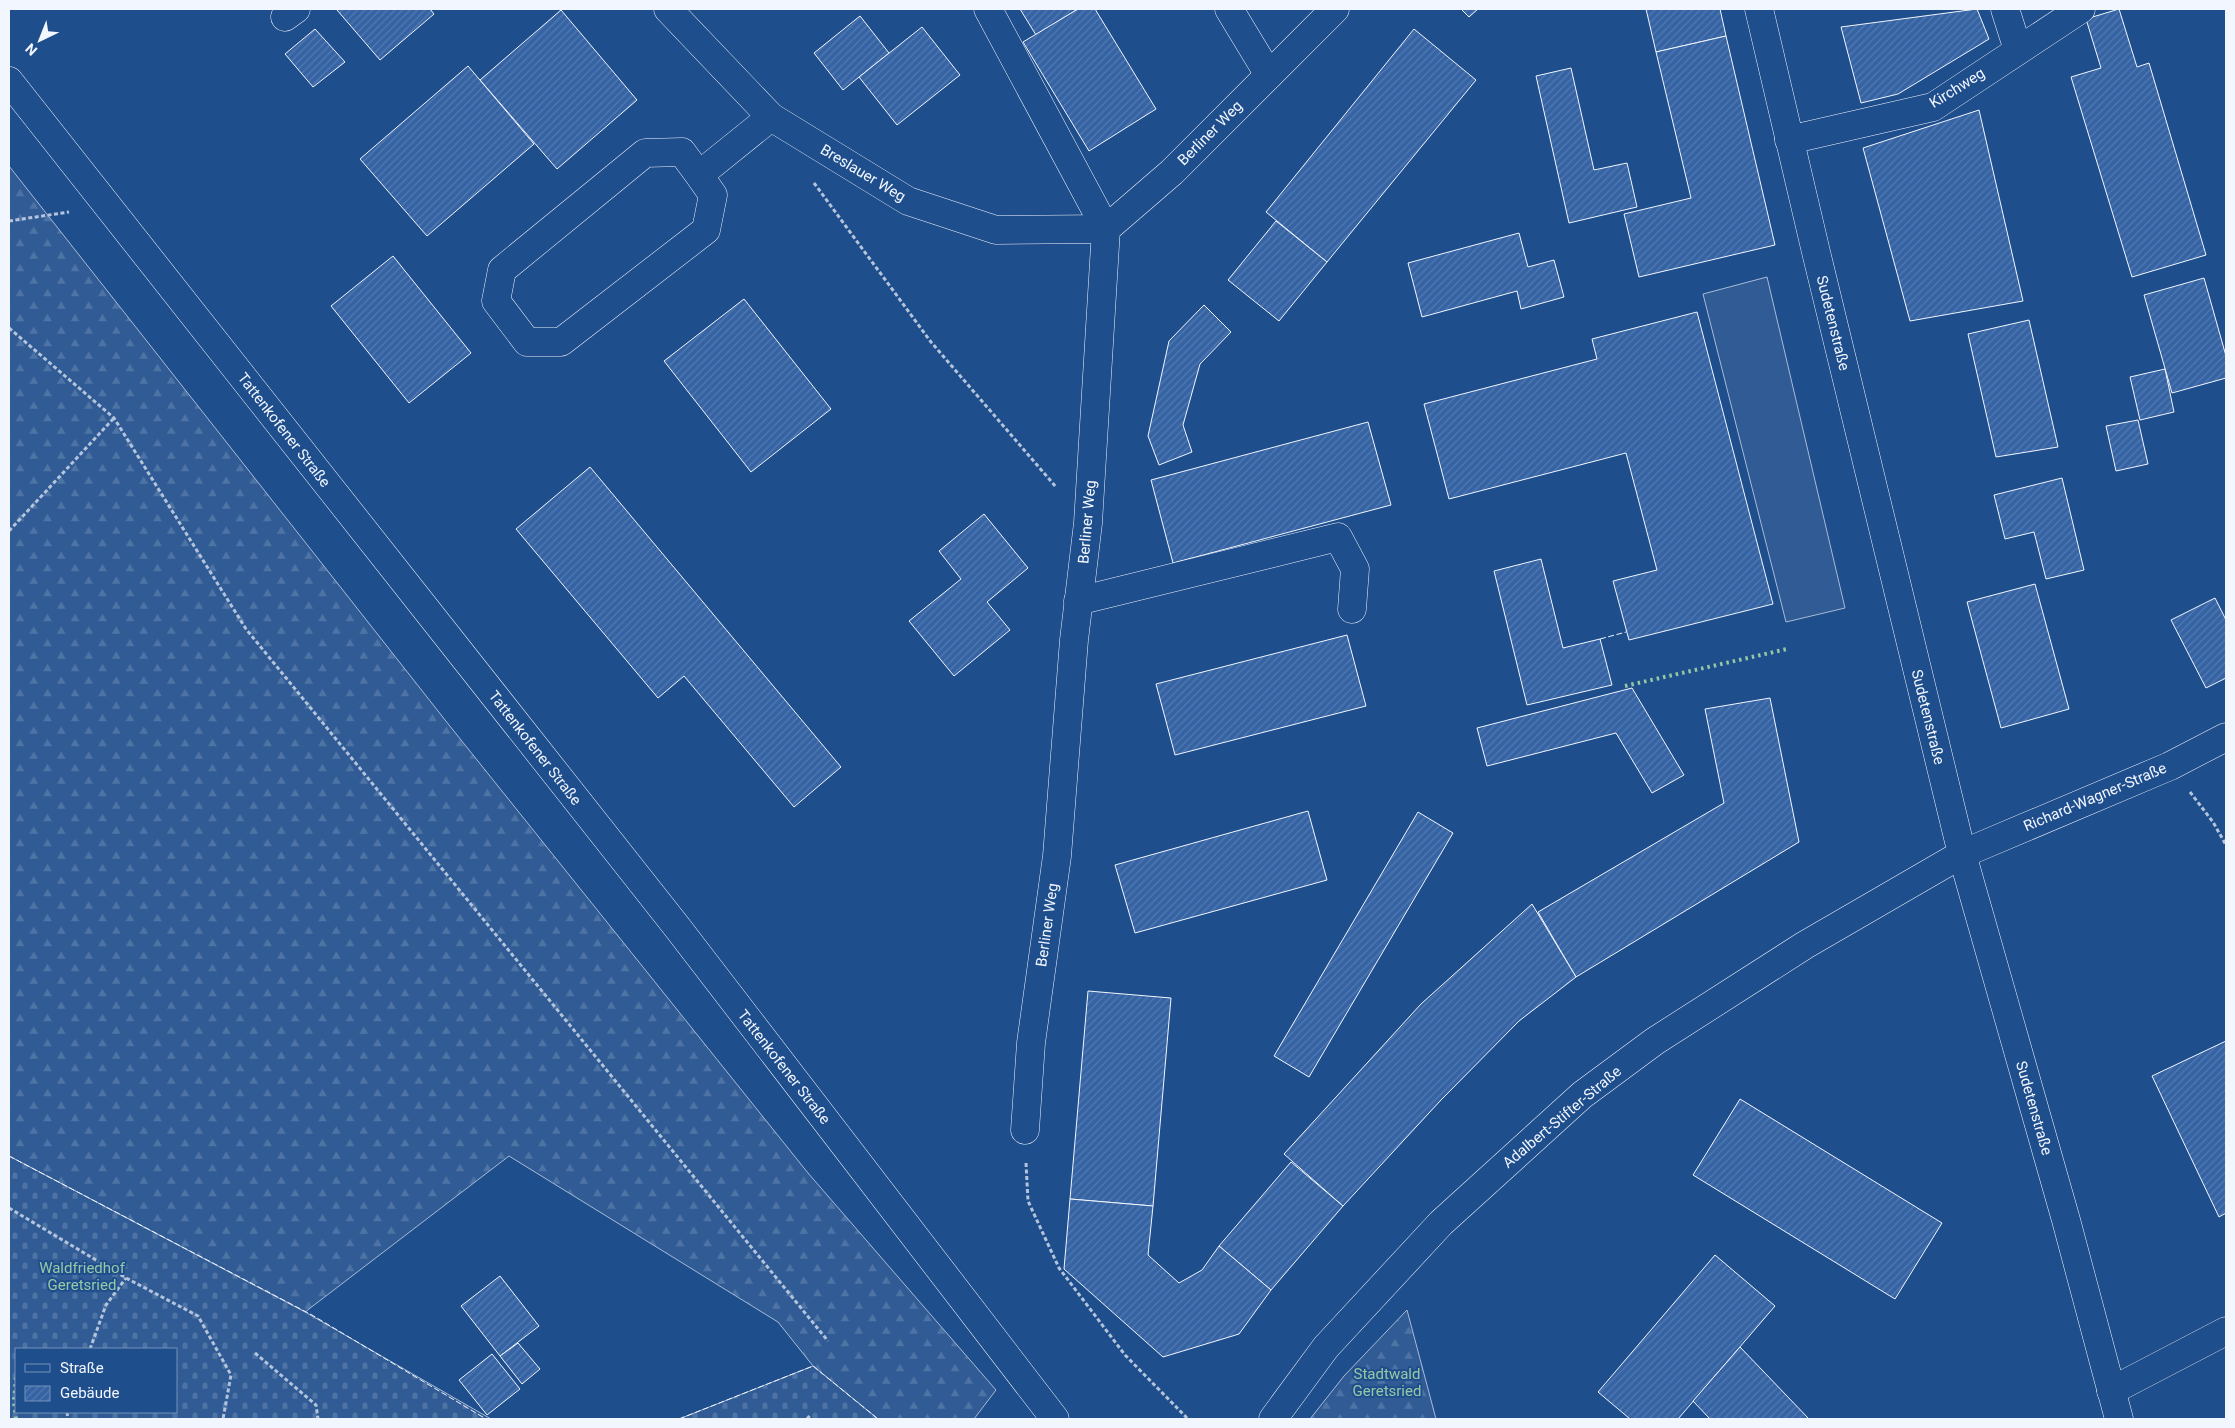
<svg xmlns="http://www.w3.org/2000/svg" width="2235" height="1428" font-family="Roboto,sans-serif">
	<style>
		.built { fill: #305b95; stroke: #a8bbd7 }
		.forest { fill: url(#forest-firs); stroke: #a8bbd7 }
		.cemetery { fill: url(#cemetery-stones); stroke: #a8bbd7; fill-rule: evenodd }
		.building { fill: url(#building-hatch); stroke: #f2f6ff }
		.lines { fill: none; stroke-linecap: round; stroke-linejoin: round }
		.minor-casing { stroke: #f2f6ff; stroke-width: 29 }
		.major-casing { stroke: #f2f6ff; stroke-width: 29 }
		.path { stroke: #b3c4dc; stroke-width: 3; stroke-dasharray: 4 2.5; stroke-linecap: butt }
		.minor { stroke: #1f4e8c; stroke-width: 28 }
		.major { stroke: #1f4e8c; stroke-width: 28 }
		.hedge { stroke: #97c8a6; stroke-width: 4; stroke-dasharray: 2.5 4; stroke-linecap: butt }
		.fence { stroke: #f2f6ff; stroke-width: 1; stroke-dasharray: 6 2.5; stroke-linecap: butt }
		.labels { text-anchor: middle; stroke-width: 4; stroke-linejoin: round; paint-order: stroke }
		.street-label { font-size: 15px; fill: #f2f6ff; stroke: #1f4e8c }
		.park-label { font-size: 15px; fill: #97c8a6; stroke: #1f4e8c }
	</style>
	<defs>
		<pattern id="forest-firs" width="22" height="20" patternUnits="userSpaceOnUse" patternTransform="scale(1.25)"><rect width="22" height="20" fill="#305b95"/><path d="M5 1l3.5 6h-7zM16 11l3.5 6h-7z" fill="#4e73a5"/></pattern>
		<pattern id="cemetery-stones" width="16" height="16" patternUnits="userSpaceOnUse" patternTransform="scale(1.25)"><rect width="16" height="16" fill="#305b95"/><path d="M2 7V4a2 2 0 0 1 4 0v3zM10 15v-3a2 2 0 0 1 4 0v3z" fill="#4e73a5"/></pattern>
		<pattern id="building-hatch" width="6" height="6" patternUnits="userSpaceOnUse" patternTransform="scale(1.25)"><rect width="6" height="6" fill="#3563a3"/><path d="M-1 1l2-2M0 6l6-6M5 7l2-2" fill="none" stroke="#537ab1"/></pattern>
	</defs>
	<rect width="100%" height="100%" fill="#1f4e8c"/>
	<path class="built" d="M 1767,277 L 1845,608 L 1786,622 L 1703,294 Z"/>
	<g class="forest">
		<path d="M 9,166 L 449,725 L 808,1173 L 996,1390 L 974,1419 L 878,1419 L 813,1366 L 778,1322 L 509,1156 L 305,1312 L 9,1156 Z"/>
		<path d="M 1407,1310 L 1436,1419 L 1310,1419 L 1344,1376 Z"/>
	</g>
	<g class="cemetery">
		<path d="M 9,1156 L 305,1312 L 491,1419 L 9,1419 ZM 16,1349 L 176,1349 L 176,1412 L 16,1412 Z"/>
		<path d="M 813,1366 L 878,1419 L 679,1419 Z"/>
	</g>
	<g class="building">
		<path d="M 339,9 L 430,9 L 434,14 L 380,60 L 337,10 Z"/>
		<path d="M 1020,9 L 1078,9 L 1036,35 Z"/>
		<path d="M 1078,9 L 1095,9 L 1156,109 L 1089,151 L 1023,42 Z"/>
		<path d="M 1461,9 L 1478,9 L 1469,17 Z"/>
		<path d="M 1646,9 L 1720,9 L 1726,36 L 1656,52 Z"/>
		<path d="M 1977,9 L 1989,39 L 1898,94 L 1861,103 L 1841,27 Z"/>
		<path d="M 2119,9 L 2137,67 L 2149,63 L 2206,255 L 2132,277 L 2071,77 L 2101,68 L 2086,19 Z"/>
		<path d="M 561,10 L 637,100 L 557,169 L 480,80 Z"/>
		<path d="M 860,16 L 889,53 L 843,90 L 814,53 Z"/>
		<path d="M 922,27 L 960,75 L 897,125 L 859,77 Z"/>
		<path d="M 315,29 L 345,62 L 313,87 L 285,54 Z"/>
		<path d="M 1414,29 L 1476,80 L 1327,262 L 1266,212 Z"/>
		<path d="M 1726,36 L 1775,245 L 1639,277 L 1624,214 L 1691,198 L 1656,52 Z"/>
		<path d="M 468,66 L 534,144 L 427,236 L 360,159 Z"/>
		<path d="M 1571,68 L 1594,170 L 1627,163 L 1637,207 L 1569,223 L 1536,76 Z"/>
		<path d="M 1979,110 L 2023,301 L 1910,321 L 1863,148 Z"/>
		<path d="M 1276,221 L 1327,262 L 1279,321 L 1228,280 Z"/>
		<path d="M 1519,233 L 1528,267 L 1554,260 L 1564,297 L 1521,309 L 1517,291 L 1422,317 L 1408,263 Z"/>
		<path d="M 393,256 L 471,353 L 409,403 L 331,306 Z"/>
		<path d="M 2204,278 L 2226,356 L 2226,378 L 2172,393 L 2144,295 Z"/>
		<path d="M 744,299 L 831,409 L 751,472 L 664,361 Z"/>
		<path d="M 1204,305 L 1231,332 L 1200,364 L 1183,425 L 1192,452 L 1159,465 L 1148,436 L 1169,341 Z"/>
		<path d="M 1697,312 L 1773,604 L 1629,640 L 1613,581 L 1657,570 L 1626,453 L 1449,499 L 1424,404 L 1597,359 L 1592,339 Z"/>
		<path d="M 2029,320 L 2058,447 L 1996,457 L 1968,334 Z"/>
		<path d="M 2165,369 L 2174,412 L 2140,420 L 2130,377 Z"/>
		<path d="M 2138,420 L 2148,464 L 2116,471 L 2106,426 Z"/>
		<path d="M 1368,422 L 1391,505 L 1173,563 L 1151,480 Z"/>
		<path d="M 590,467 L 841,767 L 794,807 L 684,676 L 658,698 L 516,529 Z"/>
		<path d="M 2062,478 L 2084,570 L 2046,579 L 2034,532 L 2005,539 L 1994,495 Z"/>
		<path d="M 984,514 L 1028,568 L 987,602 L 1010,630 L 954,676 L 909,621 L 961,579 L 939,551 Z"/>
		<path d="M 1541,559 L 1563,648 L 1600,639 L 1612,685 L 1527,705 L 1494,571 Z"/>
		<path d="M 2035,584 L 2069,709 L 2001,728 L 1967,602 Z"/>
		<path d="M 2215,598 L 2226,620 L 2226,678 L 2206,688 L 2171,620 Z"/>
		<path d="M 1347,635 L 1366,706 L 1175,755 L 1156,684 Z"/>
		<path d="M 1632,688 L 1684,775 L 1652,793 L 1616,733 L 1487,766 L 1477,728 Z"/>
		<path d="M 1770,698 L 1799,842 L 1576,977 L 1538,912 L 1724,803 L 1705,709 Z"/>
		<path d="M 1308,811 L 1327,880 L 1135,933 L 1115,865 Z"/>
		<path d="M 1418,812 L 1453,833 L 1309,1077 L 1274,1056 Z"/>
		<path d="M 1532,904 L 1576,977 L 1519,1021 L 1441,1100 L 1343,1206 L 1284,1154 L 1421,1004 Z"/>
		<path d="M 1088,991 L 1171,998 L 1153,1206 L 1070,1199 Z"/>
		<path d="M 2226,1041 L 2226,1213 L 2219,1217 L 2152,1076 Z"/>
		<path d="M 1740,1099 L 1942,1223 L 1895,1299 L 1693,1175 Z"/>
		<path d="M 1291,1162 L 1343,1206 L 1271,1290 L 1219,1246 Z"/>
		<path d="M 1070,1199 L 1153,1206 L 1148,1255 L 1179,1283 L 1202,1270 L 1219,1246 L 1271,1290 L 1239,1334 L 1163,1357 L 1064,1269 Z"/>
		<path d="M 1715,1255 L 1775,1306 L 1678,1419 L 1630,1419 L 1598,1392 Z"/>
		<path d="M 500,1276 L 539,1326 L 500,1356 L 461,1306 Z"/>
		<path d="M 518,1343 L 540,1369 L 522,1384 L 500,1356 Z"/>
		<path d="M 1740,1347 L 1809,1419 L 1710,1419 L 1693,1401 Z"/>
		<path d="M 492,1354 L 520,1389 L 487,1415 L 459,1380 Z"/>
	</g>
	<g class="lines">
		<defs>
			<g id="minor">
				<path d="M 668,9 L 771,117 L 908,201 L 996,230 L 1106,229"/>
				<path d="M 988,9 L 1106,229"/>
				<path d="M 1229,9 L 1269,75"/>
				<path d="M 1759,9 L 1816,252 L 1962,854 L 2066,1220 L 2119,1419"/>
				<path d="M 2005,9 L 2018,50"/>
				<path d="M 285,17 L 296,9"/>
				<path d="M 1789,140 L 1933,107 L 2081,9"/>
				<path d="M 699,175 L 713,195 L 706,230 L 561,342 L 527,342 L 496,301 L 502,270 L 645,153 L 682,152 L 699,175 L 771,117"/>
				<path d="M 1078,601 L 1338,537 L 1355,569 L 1352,609"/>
				<path d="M 1025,1130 L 1031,1043 L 1057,856 L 1074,640 L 1088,523 L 1106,229 L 1172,172 L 1335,9"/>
				<path d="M 2111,1391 L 2226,1331"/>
				<path d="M 1273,1419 L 1326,1347 L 1441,1223 L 1582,1095 L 1655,1041 L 1805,945 L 1962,854 L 2170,766 L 2226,737"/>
			</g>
			<path id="major" d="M 9,81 L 677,927 L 1055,1419"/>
		</defs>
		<use href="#minor" class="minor-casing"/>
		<use href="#major" class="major-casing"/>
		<g class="path">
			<path d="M 814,183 L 931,342 L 1056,487"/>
			<path d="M 9,221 L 69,212"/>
			<path d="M 9,328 L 114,418 L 246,629 L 828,1341"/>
			<path d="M 9,531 L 114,418"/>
			<path d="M 2190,792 L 2213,822 L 2226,845"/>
			<path d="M 1026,1163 L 1028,1201 L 1059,1268 L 1125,1355 L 1188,1419"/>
			<path d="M 9,1208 L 126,1278 L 198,1316 L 231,1375 L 223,1419"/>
			<path d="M 90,1349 L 106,1305 L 126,1278"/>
			<path d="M 255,1353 L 316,1405 L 318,1419"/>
			<path d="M 67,1412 L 68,1419"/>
			<path d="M 807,1419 L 811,1414"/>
		</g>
		<use href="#minor" class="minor"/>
		<use href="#major" class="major"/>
		<g class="hedge">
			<path d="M 1625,686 L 1787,649"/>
			<path d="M 16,1419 L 14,1402 L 16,1377"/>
		</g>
		<g class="fence">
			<path d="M 1600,639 L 1626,632"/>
			<path d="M 9,1156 L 312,1315 L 486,1419"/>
			<path d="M 679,1419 L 813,1366 L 878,1419"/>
		</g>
	</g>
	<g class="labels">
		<g class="street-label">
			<text transform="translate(1957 88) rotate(-32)" y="5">Kirchweg</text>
			<text transform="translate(1210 133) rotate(-45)" y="5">Berliner Weg</text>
			<text transform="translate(863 173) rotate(31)" y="5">Breslauer Weg</text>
			<text transform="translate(1833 323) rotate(76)" y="5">Sudetenstraße</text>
			<text transform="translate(284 430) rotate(52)" y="5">Tattenkofener Straße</text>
			<text transform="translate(1087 522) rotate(-85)" y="5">Berliner Weg</text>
			<text transform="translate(1928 717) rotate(76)" y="5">Sudetenstraße</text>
			<text transform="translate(535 748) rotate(52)" y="5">Tattenkofener Straße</text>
			<text transform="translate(2095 797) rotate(-23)" y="5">Richard-Wagner-Straße</text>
			<text transform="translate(1047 925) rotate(-82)" y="5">Berliner Weg</text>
			<text transform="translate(784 1067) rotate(52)" y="5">Tattenkofener Straße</text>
			<text transform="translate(2034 1108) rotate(74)" y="5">Sudetenstraße</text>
			<text transform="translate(1562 1117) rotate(-40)" y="5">Adalbert-Stifter-Straße</text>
		</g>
		<g class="park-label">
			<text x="82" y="1273">Waldfriedhof<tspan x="82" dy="17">Geretsried</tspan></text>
			<text x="1387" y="1379">Stadtwald<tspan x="1387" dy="17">Geretsried</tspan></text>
		</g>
	</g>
	<rect width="2235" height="1428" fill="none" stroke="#f2f6ff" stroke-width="20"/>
	<rect x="15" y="1348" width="162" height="65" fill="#1f4e8c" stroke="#7391ba"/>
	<rect x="25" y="1364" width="25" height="8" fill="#1f4e8c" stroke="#7391ba"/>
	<text x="60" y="1373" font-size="15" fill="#f2f6ff">Straße</text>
	<rect x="25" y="1386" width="25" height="15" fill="url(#building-hatch)" stroke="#7391ba"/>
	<text x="60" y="1398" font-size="15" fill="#f2f6ff">Gebäude</text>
	<g transform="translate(40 40) rotate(223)" stroke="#1f4e8c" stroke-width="4" paint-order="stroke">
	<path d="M0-4L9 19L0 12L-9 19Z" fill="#f2f6ff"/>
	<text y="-8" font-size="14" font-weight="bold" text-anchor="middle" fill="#f2f6ff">N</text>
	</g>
</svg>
